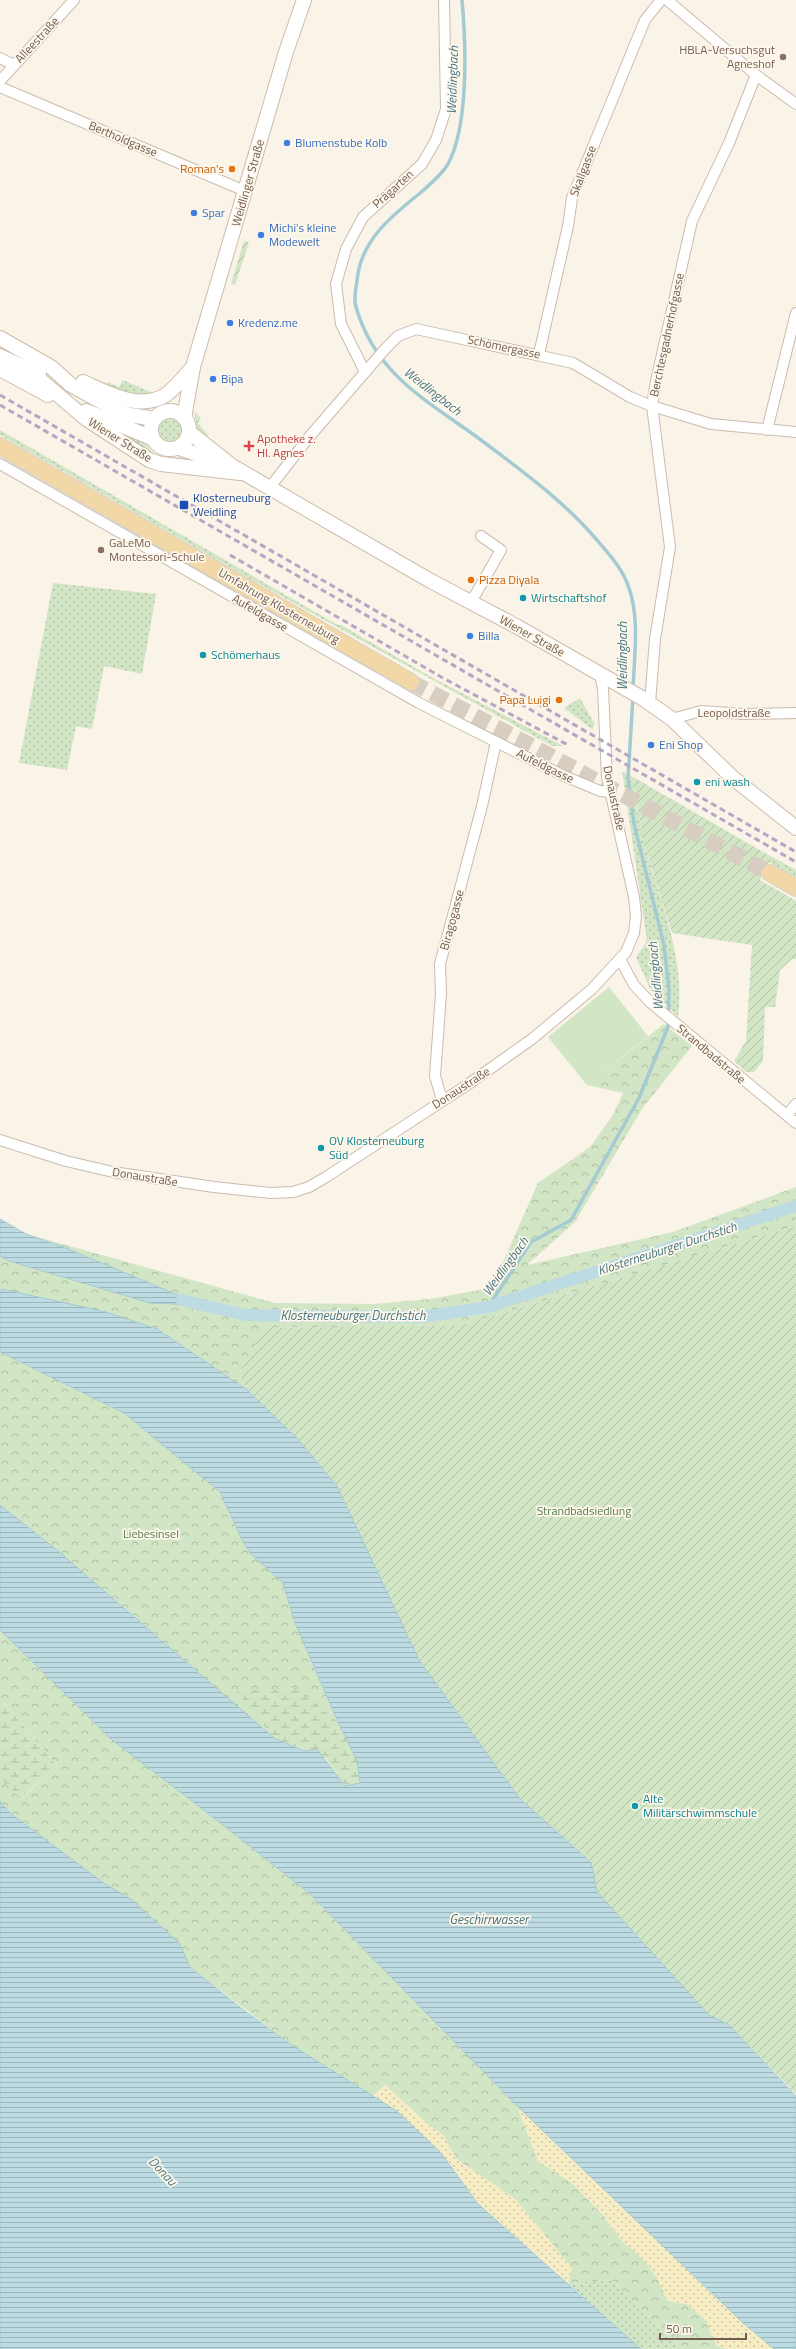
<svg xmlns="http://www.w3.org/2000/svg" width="796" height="2349" font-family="'Titillium Web',sans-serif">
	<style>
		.grass { fill: url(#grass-dots) }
		.forest { fill: url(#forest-crowns) }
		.wetland { fill: url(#wetland-marsh) }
		.sand { fill: url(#sand-dots) }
		.park { fill: #d2e6c6 }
		.garden { fill: url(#garden-furrows) }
		.water { fill: url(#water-rules); stroke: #a4cad2 }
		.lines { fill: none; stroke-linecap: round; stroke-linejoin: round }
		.stream { stroke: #a4cad2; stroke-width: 3.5 }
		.canal { stroke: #bddbe2; stroke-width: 12 }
		.primary-tunnel { stroke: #d8cdc1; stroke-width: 16; stroke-dasharray: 16 8; stroke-linecap: butt }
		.street-casing { stroke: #cbbbae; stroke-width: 12 }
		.secondary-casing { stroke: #cdbcac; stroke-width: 16 }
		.primary-casing { stroke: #d7d1cd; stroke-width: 18 }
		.street { stroke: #fff; stroke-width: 10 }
		.secondary { stroke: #fff; stroke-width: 14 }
		.primary { stroke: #f2d8a6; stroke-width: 16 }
		.rail { stroke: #b6a6c3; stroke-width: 3; stroke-dasharray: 6 4; stroke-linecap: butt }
		.education-dot { fill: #8d6e63; stroke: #fdf7ec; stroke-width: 1.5 }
		.shop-dot { fill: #3f7fe0; stroke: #fdf7ec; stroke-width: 1.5 }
		.food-dot { fill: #e8710a; stroke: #fdf7ec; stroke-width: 1.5 }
		.health-dot { fill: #e0444e; stroke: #fdf7ec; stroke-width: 1.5 }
		.transit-dot { fill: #1a4fb4; stroke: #fdf7ec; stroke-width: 1.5 }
		.culture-dot { fill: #0f9aa8; stroke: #fdf7ec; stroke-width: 1.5 }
		.labels { text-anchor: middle; stroke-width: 3.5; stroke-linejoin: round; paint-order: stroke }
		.street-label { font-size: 12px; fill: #715c4e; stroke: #fdf7ec }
		.education-label { font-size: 12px; fill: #785e54; stroke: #fdf7ec; text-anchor: end }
		.shop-label { font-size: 12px; fill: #366cbe; stroke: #fdf7ec; text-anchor: start }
		.food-label { font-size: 12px; fill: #c56008; stroke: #fdf7ec; text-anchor: end }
		.health-label { font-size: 12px; fill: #be3a42; stroke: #fdf7ec; text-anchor: start }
		.transit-label { font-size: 12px; fill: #164399; stroke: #fdf7ec; text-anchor: start }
		.culture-label { font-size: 12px; fill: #0d838f; stroke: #fdf7ec; text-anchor: start }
		.park-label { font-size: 12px; fill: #567b4a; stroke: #fdf7ec }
		.water-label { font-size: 13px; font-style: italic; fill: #4a7782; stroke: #fdf7ec }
	</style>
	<defs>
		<pattern id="grass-dots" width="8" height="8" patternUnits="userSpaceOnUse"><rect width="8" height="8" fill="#d2e6c6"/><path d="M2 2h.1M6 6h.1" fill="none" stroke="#afbea3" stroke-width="1.8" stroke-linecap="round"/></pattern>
		<pattern id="forest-crowns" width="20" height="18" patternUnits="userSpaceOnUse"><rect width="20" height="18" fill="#d2e6c6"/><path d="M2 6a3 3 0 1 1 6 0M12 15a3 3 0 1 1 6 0" fill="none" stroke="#afbea3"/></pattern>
		<pattern id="wetland-marsh" width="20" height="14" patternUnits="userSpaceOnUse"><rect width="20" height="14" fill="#d2e6c6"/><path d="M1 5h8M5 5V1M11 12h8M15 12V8" fill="none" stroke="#afbea3"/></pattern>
		<pattern id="sand-dots" width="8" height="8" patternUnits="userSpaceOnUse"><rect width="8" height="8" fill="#f6edc5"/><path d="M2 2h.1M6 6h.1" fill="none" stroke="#ccc3a2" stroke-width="1.8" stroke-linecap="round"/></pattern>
		<pattern id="garden-furrows" width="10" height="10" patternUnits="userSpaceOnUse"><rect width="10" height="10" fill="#d2e6c6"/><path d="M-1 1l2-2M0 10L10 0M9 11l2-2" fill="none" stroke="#afbea3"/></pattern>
		<pattern id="water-rules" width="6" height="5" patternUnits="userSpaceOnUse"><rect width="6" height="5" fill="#bddbe2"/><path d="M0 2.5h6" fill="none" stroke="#9eb5b9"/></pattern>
	</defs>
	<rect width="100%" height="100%" fill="#faf3e7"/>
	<g class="grass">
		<path d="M 123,380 L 155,394 L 137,398 L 104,386 L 108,382 L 119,387 Z"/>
		<path d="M 194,411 L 201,418 L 198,423 L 208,435 L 205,439 L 197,431 Z"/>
		<circle cx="170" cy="431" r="12"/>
		<path d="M 112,429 L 143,441 L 153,453 L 161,457 L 193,458 L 192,464 L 160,459 Z"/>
		<path d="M 0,430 L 336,624 L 341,625 L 433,678 L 563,746 L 552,746 L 261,585 L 0,435 Z"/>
		<path d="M 53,583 L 156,594 L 142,674 L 104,666 L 92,729 L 76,726 L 67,770 L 19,763 Z"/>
		<path d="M 580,698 L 594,723 L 593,730 L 564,708 Z"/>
		<path d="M 622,771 L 633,777 C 636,796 638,817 643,837 C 657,896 686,954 678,1017 L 650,989 L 636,957 L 647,941 Z"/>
		<path d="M 772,857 L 796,870 L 796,878 L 769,862 Z"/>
		<path d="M 612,2280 L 682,2349 L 640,2349 L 568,2283 Z"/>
	</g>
	<g class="forest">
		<path d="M 664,1024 L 692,1046 L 642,1109 L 575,1222 L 527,1265 L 673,1232 L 796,1187 L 796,1226 L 462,1325 L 265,1328 L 239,1373 L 246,1389 L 157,1329 L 2,1289 L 0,1291 L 0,1256 L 9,1261 L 60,1274 L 196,1305 L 178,1295 L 66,1248 L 26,1234 L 275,1303 L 374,1304 L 429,1299 L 486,1289 L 503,1262 L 538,1183 L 590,1147 L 613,1115 L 623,1093 L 587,1085 Z"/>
		<path d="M 0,1352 L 124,1413 L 220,1492 L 243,1542 L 251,1554 L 283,1583 L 295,1623 L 338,1722 L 357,1761 L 345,1786 L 326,1758 L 274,1738 L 0,1507 Z"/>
		<path d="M 0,1630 L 112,1740 L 209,1814 L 309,1893 L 517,2106 L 538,2161 L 571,2182 L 604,2216 L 621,2240 L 643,2259 L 657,2278 L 668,2301 L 687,2304 L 705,2319 L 717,2346 L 727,2349 L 682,2349 L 612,2280 L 568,2283 L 572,2268 L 515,2199 L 456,2159 L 444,2136 L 425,2122 L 385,2085 L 373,2096 L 293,2046 L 190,1967 L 180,1944 L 131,1899 L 105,1884 L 10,1813 L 0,1803 L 0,1779 L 22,1798 L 57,1766 L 0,1698 Z"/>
	</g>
	<g class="wetland">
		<path d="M 296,1688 L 338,1722 L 357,1761 L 360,1783 L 345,1786 L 326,1758 L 274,1738 L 236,1691 Z"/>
		<path d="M 0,1698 L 57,1766 L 21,1798 L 0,1779 Z"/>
	</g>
	<g class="sand">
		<path d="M 385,2085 L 425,2122 L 444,2136 L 456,2159 L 515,2199 L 572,2268 L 568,2283 L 478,2204 L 441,2153 L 397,2111 L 373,2096 Z"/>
		<path d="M 517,2106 L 742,2322 L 774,2349 L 727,2349 L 717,2346 L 705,2319 L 687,2304 L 668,2301 L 657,2278 L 643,2259 L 621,2240 L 604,2216 L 571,2182 L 538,2161 Z"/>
	</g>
	<path class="park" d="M 609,987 L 648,1036 L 587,1085 L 548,1037 Z"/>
	<g class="garden">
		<path d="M 244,241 L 249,242 L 235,285 L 231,284 Z"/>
		<path d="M 633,777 L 772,857 L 760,880 L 796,901 L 796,959 L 792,959 L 780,970 L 775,1007 L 765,1007 L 763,1061 L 754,1072 L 746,1072 L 734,1061 L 746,1041 L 752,945 L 672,933 L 642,836 Z"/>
		<path d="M 796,1226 L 796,2094 L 729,2025 L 709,2015 L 597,1892 L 591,1861 L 520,1799 L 419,1660 L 337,1486 L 296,1437 L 246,1389 L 239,1373 L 265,1328 L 462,1325 Z"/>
	</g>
	<g class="water">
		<path d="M 0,1219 L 26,1234 L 66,1248 L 178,1295 L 197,1305 L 150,1303 L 9,1261 L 0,1256 Z"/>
		<path d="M 2,1289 L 106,1312 L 157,1329 L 246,1389 L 296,1437 L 337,1486 L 419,1660 L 520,1799 L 591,1862 L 597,1892 L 709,2015 L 729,2025 L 796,2096 L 796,2349 L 774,2349 L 742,2322 L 517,2106 L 309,1893 L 209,1814 L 112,1740 L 0,1630 L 0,1505 L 58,1551 L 274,1738 L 305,1751 L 317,1749 L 345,1786 L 360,1783 L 357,1761 L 338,1722 L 295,1623 L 283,1583 L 251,1554 L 243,1542 L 220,1492 L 124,1413 L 0,1352 L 0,1291 Z"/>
		<path d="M 0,1801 L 10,1813 L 105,1884 L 131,1899 L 180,1944 L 190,1967 L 241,2008 L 293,2046 L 397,2111 L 441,2153 L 478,2204 L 641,2349 L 0,2349 Z"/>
	</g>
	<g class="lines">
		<g class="stream">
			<path d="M 462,0 C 466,44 469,125 448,164 C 441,176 429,185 419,194 C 390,217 360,242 357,281 C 356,289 353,299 356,307 C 375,373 424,399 477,437 C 518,468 563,500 596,539 C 609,554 623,569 629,588 C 640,619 634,658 633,690"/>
			<path d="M 488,1307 L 531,1242 L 571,1220 L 639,1098 L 668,1027 L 669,990 L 664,945 L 634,824 L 628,779 L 633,696"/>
		</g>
		<path class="canal" d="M 182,1300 L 245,1315 L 296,1316 L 421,1317 L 488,1307 L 796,1206"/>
		<path class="primary-tunnel" d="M 411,682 L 770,873"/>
		<defs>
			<g id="street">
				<path d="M 667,0 L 756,75 L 796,104"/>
				<path d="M 0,58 L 14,65"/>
				<path d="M 0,81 L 74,0"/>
				<path d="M 0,87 L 245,191"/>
				<path d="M 539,354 L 568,226 L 572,198 L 645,20 L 661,0"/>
				<path d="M 365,372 L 341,324 L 336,284 L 346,249 L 363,217 L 422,164 L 436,140 L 446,109 L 444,0"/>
				<path d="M 767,430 L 796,313"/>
				<path d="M 0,464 L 419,703 L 562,775 L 600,791 L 611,792"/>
				<path d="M 270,487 L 310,436 L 386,348 L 398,336 L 416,329 L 573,363 L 630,397 L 652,406 L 711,424 L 796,432"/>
				<path d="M 471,602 L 501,550 L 481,536"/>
				<path d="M 650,703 L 655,639 L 670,547 L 652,406 L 656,381 L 692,221 L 729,143 L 756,75"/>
				<path d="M 672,719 L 701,711 L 744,714 L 796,713"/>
				<path d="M 620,959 L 634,985 L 651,1003 L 796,1123"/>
				<path d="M 442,1100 L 435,1076 L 441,994 L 440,964 L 482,806 L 496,742"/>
				<path d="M 787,1115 L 796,1104"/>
				<path d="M 0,1140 L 66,1161 L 113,1172 L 214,1187 L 271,1193 L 293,1192 L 309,1187 L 326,1177 L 467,1085 L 532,1039 L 592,989 L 626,952 L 634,933 L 636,916 L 634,897 L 607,777 L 603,689 L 600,674"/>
			</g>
			<g id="secondary">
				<path d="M 0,338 L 51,367 L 71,385 L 116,410 L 130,415 L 155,419"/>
				<path d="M 0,356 L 39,374"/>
				<path d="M 0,369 L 48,395"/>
				<path d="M 30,371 L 85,418 L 149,460 L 161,464 L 240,473"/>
				<path d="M 83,382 C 108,393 141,412 167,394 C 177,386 185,376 193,367"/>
				<path d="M 86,411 L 152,438"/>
				<circle cx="170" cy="430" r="19"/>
				<path d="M 184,418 L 193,367 L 286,52 L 304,0"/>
				<path d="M 189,432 L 232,466 L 429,580 L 516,626 L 642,698 L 672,719 L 733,778 L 796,828"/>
				<path d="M 179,448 L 222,463"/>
			</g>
			<g id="primary">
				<path d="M 0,446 L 411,682"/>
				<path d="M 770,873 L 796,888"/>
			</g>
		</defs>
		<use href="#street" class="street-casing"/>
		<use href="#secondary" class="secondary-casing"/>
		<use href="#primary" class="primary-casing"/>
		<use href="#street" class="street"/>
		<use href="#secondary" class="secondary"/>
		<use href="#primary" class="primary"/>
		<g class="rail">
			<path d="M 0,395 L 796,852"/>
			<path d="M 0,405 L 796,862"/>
			<path d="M 230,555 L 443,678 L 568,745"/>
		</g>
	</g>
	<g class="education-dot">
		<circle cx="783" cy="57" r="4"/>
		<circle cx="101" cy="550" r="4"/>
	</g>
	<g class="shop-dot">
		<circle cx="287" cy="143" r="4"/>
		<circle cx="194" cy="213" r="4"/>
		<circle cx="261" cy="235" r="4"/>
		<circle cx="230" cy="323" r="4"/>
		<circle cx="213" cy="379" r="4"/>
		<circle cx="470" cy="636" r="4"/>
		<circle cx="651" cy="745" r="4"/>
	</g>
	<g class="food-dot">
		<circle cx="232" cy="169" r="4"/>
		<circle cx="471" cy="580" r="4"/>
		<circle cx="559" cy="700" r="4"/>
	</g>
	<path class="health-dot" d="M247 440h4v4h4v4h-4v4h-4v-4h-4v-4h4z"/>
	<rect class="transit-dot" x="179" y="500" width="10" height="10" rx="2"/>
	<g class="culture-dot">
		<circle cx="523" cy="598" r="4"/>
		<circle cx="203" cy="655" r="4"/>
		<circle cx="697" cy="782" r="4"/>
		<circle cx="321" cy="1148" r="4"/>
		<circle cx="635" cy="1806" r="4"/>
	</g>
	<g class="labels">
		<g class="street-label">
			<text transform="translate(37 40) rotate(-47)" y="4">Alleestraße</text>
			<text transform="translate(123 139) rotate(23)" y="4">Bertholdgasse</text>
			<text transform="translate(583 171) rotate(-69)" y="4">Skallgasse</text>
			<text transform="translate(248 183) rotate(-74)" y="4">Weidlinger Straße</text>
			<text transform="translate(393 189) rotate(-42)" y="4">Prägarten</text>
			<text transform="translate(667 335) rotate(-78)" y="4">Berchtesgadnerhofgasse</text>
			<text transform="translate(504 347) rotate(12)" y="4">Schömergasse</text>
			<text transform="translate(120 440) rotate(32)" y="4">Wiener Straße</text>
			<text transform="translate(279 606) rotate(30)" y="4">Umfahrung Klosterneuburg</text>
			<text transform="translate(260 613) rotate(30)" y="4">Aufeldgasse</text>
			<text transform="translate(532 636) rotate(29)" y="4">Wiener Straße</text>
			<text x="734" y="717">Leopoldstraße</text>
			<text transform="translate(545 766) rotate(26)" y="4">Aufeldgasse</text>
			<text transform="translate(614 798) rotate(78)" y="4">Donaustraße</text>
			<text transform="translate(452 920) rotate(-75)" y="4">Biragogasse</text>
			<text transform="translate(711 1054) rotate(40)" y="4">Strandbadstraße</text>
			<text transform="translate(461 1088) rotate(-33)" y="4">Donaustraße</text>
			<text transform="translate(145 1177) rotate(9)" y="4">Donaustraße</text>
		</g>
		<g class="education-label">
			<text x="775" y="54">HBLA-Versuchsgut<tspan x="775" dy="14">Agneshof</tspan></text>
			<text x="109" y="547" text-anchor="start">GaLeMo<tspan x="109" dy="14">Montessori-Schule</tspan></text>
		</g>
		<g class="shop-label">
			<text x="295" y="147">Blumenstube Kolb</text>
			<text x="202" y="217">Spar</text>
			<text x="269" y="232">Michi's kleine<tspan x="269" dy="14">Modewelt</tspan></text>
			<text x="238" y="327">Kredenz.me</text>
			<text x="221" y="383">Bipa</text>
			<text x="478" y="640">Billa</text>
			<text x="659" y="749">Eni Shop</text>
		</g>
		<g class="food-label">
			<text x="224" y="173">Roman's</text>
			<text x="479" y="584" text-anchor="start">Pizza Diyala</text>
			<text x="551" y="704">Papa Luigi</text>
		</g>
		<g class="health-label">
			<text x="257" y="443">Apotheke z.<tspan x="257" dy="14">Hl. Agnes</tspan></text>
		</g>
		<g class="transit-label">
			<text x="193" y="502">Klosterneuburg<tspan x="193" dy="14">Weidling</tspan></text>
		</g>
		<g class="culture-label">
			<text x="531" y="602">Wirtschaftshof</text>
			<text x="211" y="659">Schömerhaus</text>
			<text x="705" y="786">eni wash</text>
			<text x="329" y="1145">OV Klosterneuburg<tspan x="329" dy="14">Süd</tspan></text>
			<text x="643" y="1803">Alte<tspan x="643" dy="14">Militärschwimmschule</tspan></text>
		</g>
		<g class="park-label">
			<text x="584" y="1515">Strandbadsiedlung</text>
			<text x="151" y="1538">Liebesinsel</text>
		</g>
		<g class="water-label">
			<text transform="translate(452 80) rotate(-88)" y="5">Weidlingbach</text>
			<text transform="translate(433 391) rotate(38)" y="5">Weidlingbach</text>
			<text transform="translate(622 656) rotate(-90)" y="5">Weidlingbach</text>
			<text transform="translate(655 976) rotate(-95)" y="5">Weidlingbach</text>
			<text transform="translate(667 1248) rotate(-18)" y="5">Klosterneuburger Durchstich</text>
			<text transform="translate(505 1266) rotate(-54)" y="5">Weidlingbach</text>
			<text x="353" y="1320">Klosterneuburger Durchstich</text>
			<text x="489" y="1924">Geschirrwasser</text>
			<text transform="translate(163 2171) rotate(47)" y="5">Donau</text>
		</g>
	</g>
	<path d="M660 2333v6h86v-6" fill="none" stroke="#715c4e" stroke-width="2"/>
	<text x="666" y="2333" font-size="12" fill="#715c4e" stroke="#fdf7ec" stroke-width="3" paint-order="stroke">50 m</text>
</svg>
